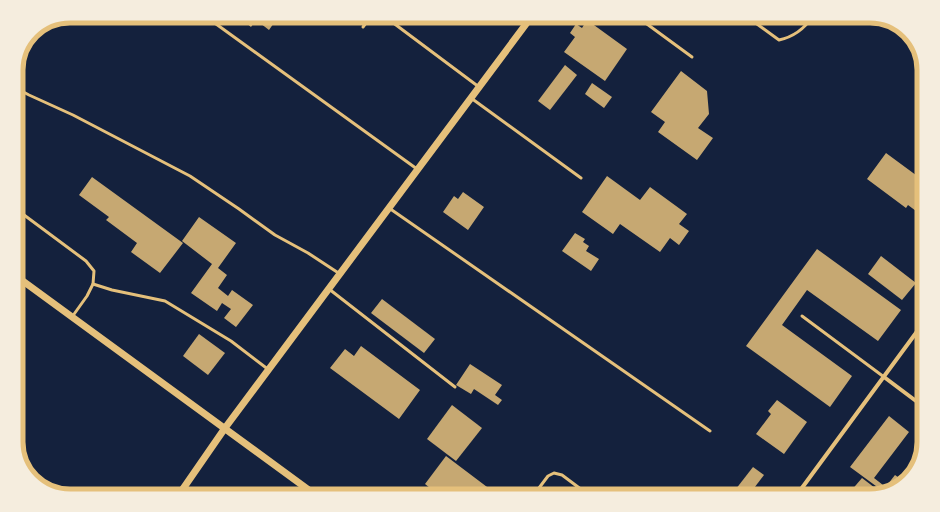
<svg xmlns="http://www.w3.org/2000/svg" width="940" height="512" font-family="'Nunito Sans',sans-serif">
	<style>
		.building { fill: #c6a872 }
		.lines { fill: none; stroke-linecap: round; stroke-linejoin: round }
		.service { stroke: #e5c07b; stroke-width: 3 }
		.minor { stroke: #e5c07b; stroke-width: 4 }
		.tertiary { stroke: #e5c07b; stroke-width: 7 }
		.rim { fill: none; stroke: #e5c07b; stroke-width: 5 }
	</style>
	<rect width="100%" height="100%" fill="#14213d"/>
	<g class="building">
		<path d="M 249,16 L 270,16 L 276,20 L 269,30 L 256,20 L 251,27 L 245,22 Z"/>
		<path d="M 587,20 L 627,49 L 605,81 L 564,52 L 575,37 L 570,33 L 576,24 L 582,28 Z"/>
		<path d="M 565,65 L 577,75 L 550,110 L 538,101 Z"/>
		<path d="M 681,71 L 707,91 L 709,114 L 698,128 L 713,138 L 697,160 L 658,132 L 665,122 L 651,112 Z"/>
		<path d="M 592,83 L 612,97 L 604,108 L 585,94 Z"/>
		<path d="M 886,153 L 924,181 L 924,217 L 908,205 L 906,208 L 867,179 Z"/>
		<path d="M 607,176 L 640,200 L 650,187 L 687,214 L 679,224 L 689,231 L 679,245 L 670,238 L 660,252 L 620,224 L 613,234 L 582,212 Z"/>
		<path d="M 92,177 L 183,243 L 160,273 L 131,252 L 137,243 L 106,220 L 109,217 L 79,195 Z"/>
		<path d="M 463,192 L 484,207 L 468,230 L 443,212 L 454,196 L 458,199 Z"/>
		<path d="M 199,217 L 236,243 L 218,268 L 227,275 L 218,288 L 228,296 L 232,290 L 253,305 L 236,327 L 224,318 L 231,309 L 222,303 L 217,311 L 191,293 L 212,264 L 182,241 Z"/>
		<path d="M 575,233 L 585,239 L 583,242 L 589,246 L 586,251 L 599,259 L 591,271 L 562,251 Z"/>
		<path d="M 817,249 L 901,310 L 878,341 L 807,290 L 782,325 L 852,376 L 830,407 L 746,346 Z"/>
		<path d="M 881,256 L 916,283 L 902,300 L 868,274 Z"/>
		<path d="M 382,299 L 435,339 L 424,353 L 371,313 Z"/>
		<path d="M 199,334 L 225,353 L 208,375 L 183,356 Z"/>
		<path d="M 361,346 L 420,390 L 399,419 L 330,368 L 345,349 L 354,356 Z"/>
		<path d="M 470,364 L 502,385 L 495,395 L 502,400 L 498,405 L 474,389 L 471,394 L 456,385 Z"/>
		<path d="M 777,400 L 807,422 L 784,454 L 756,434 L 771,414 L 768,411 Z"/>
		<path d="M 452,405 L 482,428 L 456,461 L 427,439 Z"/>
		<path d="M 889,416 L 909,432 L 874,478 L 883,485 L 880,489 L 850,467 Z"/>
		<path d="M 446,456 L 499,496 L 473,496 L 466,490 L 461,496 L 440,496 L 425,484 Z"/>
		<path d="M 753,467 L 764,475 L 748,496 L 734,496 L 732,494 Z"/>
		<path d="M 895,475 L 905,482 L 900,487 L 886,491 L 884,489 Z"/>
		<path d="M 862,478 L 879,491 L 877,494 L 871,496 L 855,496 L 850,492 Z"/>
	</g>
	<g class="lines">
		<g class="service">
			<path d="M 205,16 L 417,169"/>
			<path d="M 384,16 L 479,87"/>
			<path d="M 636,16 L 692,57"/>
			<path d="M 746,16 L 779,40 C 793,37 805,28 813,16"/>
			<path d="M 363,27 L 371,16"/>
			<path d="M 16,88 L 29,95 L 73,115 L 190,176 L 239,209 L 275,235 L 308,253 L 340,274"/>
			<path d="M 471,98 L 581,178"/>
			<path d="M 389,208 L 710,431"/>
			<path d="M 16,209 L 86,261 L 94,271 L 93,284 L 87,296 L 72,317"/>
			<path d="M 93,284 L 112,290 L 165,301 L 231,341 L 269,370"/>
			<path d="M 329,289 L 455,387"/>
			<path d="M 802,316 L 884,377"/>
			<path d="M 800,491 L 807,496"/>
			<path d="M 539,496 L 539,488 L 548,476 L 554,473 L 562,475 L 590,496"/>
		</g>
		<g class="minor">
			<path d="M 884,377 L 924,407"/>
			<path d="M 796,496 L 924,322"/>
		</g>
		<g class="tertiary">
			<path d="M 16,276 L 317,496"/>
			<path d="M 178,496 L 225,428 L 532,16"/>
		</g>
	</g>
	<path d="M0 0H940V512H0ZM70 23H870A47 47 0 0 1 917 70V442A47 47 0 0 1 870 489H70A47 47 0 0 1 23 442V70A47 47 0 0 1 70 23Z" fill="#f5edde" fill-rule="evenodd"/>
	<path class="rim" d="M70 23H870A47 47 0 0 1 917 70V442A47 47 0 0 1 870 489H70A47 47 0 0 1 23 442V70A47 47 0 0 1 70 23Z"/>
</svg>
